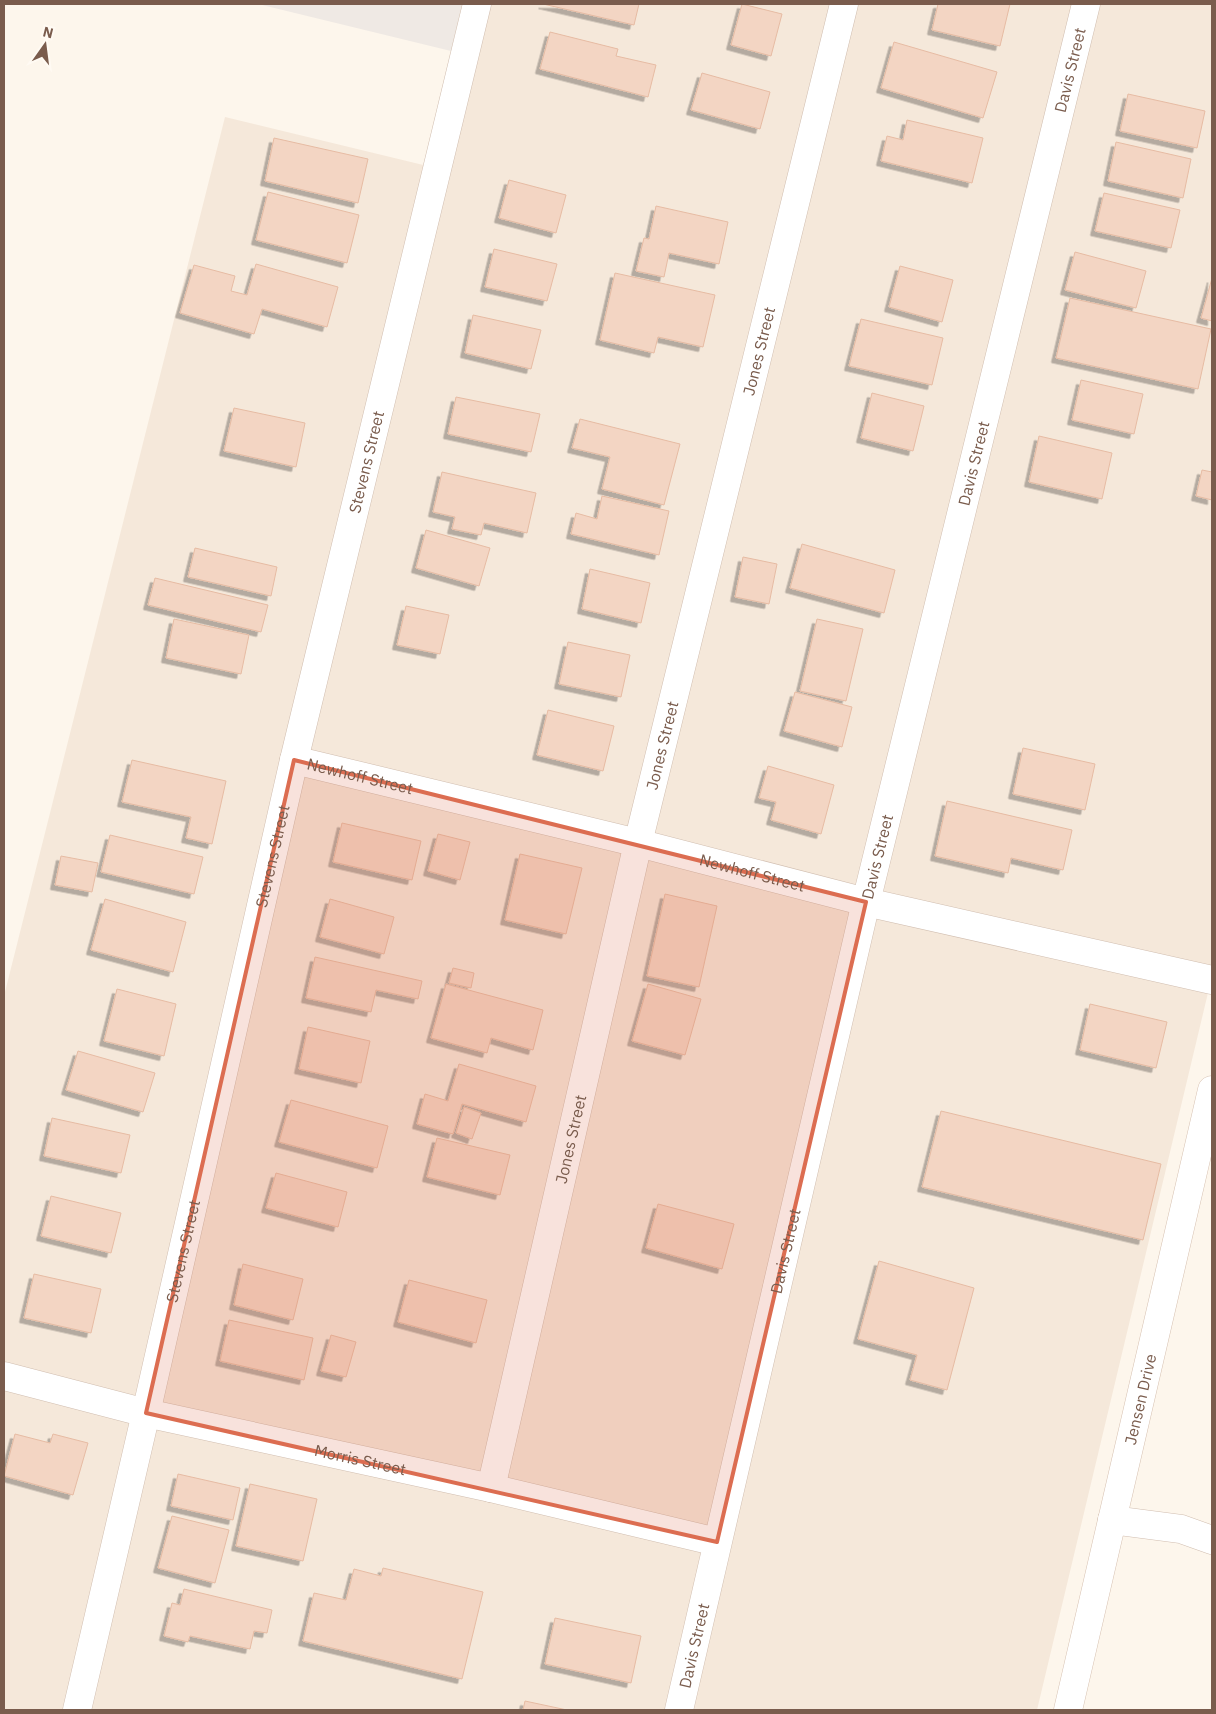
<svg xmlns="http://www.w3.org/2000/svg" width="1216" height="1714" font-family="'IBM Plex Sans',sans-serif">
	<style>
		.residential { fill: #f5e8da }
		.industrial { fill: #efe9e4 }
		.building { fill: #f3d5c3; stroke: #e6bba3; filter: url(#shadow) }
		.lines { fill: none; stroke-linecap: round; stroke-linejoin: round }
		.street-casing { stroke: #d1beb0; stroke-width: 29 }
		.secondary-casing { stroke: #d6c0b0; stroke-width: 29 }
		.street { stroke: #fff; stroke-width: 28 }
		.secondary { stroke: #fff; stroke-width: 28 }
		.marked { fill: #dc6d51; fill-opacity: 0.2; stroke: #dc6d51; stroke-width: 4; stroke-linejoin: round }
		.labels { text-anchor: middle; stroke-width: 4.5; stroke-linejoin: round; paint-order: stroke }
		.street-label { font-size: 16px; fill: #7a5c4d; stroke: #fffaf3 }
	</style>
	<defs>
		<filter id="shadow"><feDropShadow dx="-4.5" dy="4.5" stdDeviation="0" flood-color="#0004"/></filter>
	</defs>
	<rect width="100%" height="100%" fill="#fdf6ec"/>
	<path class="residential" d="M 488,4 L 1212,4 L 1212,976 L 1037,1710 L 4,1710 L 4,996 L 225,117 L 448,171 Z"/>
	<path class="industrial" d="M 258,4 L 462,4 L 451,51 Z"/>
	<g class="building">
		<path d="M 543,4 L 639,4 L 634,25 Z"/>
		<path d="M 742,4 L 782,14 L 771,56 L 731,45 Z"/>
		<path d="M 938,4 L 1010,4 L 1000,46 L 932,30 Z"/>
		<path d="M 550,32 L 618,49 L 616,56 L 656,65 L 648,97 L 540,69 Z"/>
		<path d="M 894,42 L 997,72 L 983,118 L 881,88 Z"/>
		<path d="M 702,73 L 770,92 L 760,129 L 691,110 Z"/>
		<path d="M 1128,94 L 1205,111 L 1197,148 L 1120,131 Z"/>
		<path d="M 907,120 L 983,138 L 972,183 L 881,161 L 887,136 L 903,140 Z"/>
		<path d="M 274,138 L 368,159 L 358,203 L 265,181 Z"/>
		<path d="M 1116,142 L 1191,159 L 1183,198 L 1108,181 Z"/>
		<path d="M 509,180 L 566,195 L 556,233 L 499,218 Z"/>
		<path d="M 268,192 L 359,215 L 347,263 L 256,240 Z"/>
		<path d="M 1104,193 L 1180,210 L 1171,248 L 1095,231 Z"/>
		<path d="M 656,206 L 728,222 L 719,264 L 669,253 L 664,277 L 636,271 L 644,238 L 649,239 Z"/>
		<path d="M 494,249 L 557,264 L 547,301 L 485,287 Z"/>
		<path d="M 1075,252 L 1146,271 L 1136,308 L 1065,290 Z"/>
		<path d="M 256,264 L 338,287 L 327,327 L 262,309 L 254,334 L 180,313 L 194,265 L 235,276 L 231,291 L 247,295 Z"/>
		<path d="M 900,266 L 953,280 L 942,322 L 889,307 Z"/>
		<path d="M 615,273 L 715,295 L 703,347 L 658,337 L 654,353 L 600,340 Z"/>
		<path d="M 1212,278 L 1212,321 L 1201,318 Z"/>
		<path d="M 1070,298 L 1211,329 L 1198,389 L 1056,358 Z"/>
		<path d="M 473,315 L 541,330 L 531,369 L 465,353 Z"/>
		<path d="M 861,319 L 943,338 L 932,385 L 849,366 Z"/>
		<path d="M 1081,380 L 1143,394 L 1134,434 L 1072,420 Z"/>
		<path d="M 872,393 L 924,406 L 913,451 L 861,438 Z"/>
		<path d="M 456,397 L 540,414 L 531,452 L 448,434 Z"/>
		<path d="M 234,408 L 305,423 L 296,467 L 224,451 Z"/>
		<path d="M 580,419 L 680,444 L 664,505 L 602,489 L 610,457 L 572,448 Z"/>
		<path d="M 1039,436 L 1112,453 L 1102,499 L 1029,482 Z"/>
		<path d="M 1202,470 L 1212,472 L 1212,500 L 1196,496 Z"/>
		<path d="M 442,472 L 536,493 L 527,533 L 484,523 L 481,535 L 452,529 L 455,517 L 433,512 Z"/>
		<path d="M 602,496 L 669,511 L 659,555 L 571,534 L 576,513 L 597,519 Z"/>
		<path d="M 426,530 L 490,548 L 479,586 L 416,568 Z"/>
		<path d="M 802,544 L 895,570 L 884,613 L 790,588 Z"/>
		<path d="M 195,548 L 277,567 L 271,596 L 188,577 Z"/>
		<path d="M 743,557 L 777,564 L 769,604 L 735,597 Z"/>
		<path d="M 590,569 L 650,583 L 641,623 L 582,609 Z"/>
		<path d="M 155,578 L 268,605 L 261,632 L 148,605 Z"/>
		<path d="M 406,606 L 449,615 L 440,654 L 397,645 Z"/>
		<path d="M 174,619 L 249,635 L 241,674 L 166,658 Z"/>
		<path d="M 817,619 L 863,629 L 846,701 L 800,691 Z"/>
		<path d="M 568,642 L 630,655 L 621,697 L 559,684 Z"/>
		<path d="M 795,692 L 852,707 L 842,747 L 784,731 Z"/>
		<path d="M 548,710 L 614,726 L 603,771 L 537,755 Z"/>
		<path d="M 1023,748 L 1095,764 L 1085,810 L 1013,794 Z"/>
		<path d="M 132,760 L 226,781 L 212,844 L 186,838 L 191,817 L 122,802 Z"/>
		<path d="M 768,766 L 834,785 L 821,834 L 771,820 L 776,802 L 759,798 Z"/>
		<path d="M 947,801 L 1072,830 L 1063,870 L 1011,858 L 1008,873 L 935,856 Z"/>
		<path d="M 342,823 L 421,841 L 412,880 L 333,862 Z"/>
		<path d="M 438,834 L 470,842 L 460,880 L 428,871 Z"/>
		<path d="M 110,835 L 203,857 L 194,894 L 101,872 Z"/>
		<path d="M 520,854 L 582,868 L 566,934 L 505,920 Z"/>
		<path d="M 61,856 L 98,863 L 92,892 L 55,885 Z"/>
		<path d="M 665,894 L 717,906 L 699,987 L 647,976 Z"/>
		<path d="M 105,899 L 186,922 L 173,972 L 91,950 Z"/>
		<path d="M 330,899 L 394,917 L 384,954 L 320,937 Z"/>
		<path d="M 315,957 L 422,981 L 418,999 L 376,990 L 371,1012 L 306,998 Z"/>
		<path d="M 453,968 L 474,973 L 471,988 L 449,983 Z"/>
		<path d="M 446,984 L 543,1010 L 533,1050 L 491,1038 L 487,1053 L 431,1038 Z"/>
		<path d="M 648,984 L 701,999 L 685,1055 L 632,1041 Z"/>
		<path d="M 117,989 L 176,1004 L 164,1056 L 104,1041 Z"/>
		<path d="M 1090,1004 L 1167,1022 L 1156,1068 L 1080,1050 Z"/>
		<path d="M 308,1027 L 370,1041 L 361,1083 L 299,1069 Z"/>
		<path d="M 78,1051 L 155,1073 L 143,1112 L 66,1090 Z"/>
		<path d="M 459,1064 L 536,1086 L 526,1122 L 462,1104 L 453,1134 L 417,1124 L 425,1094 L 448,1101 Z"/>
		<path d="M 291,1100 L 388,1126 L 377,1168 L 279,1142 Z"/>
		<path d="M 464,1107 L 481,1113 L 472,1139 L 456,1133 Z"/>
		<path d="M 941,1111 L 1161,1164 L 1143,1240 L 922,1187 Z"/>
		<path d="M 52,1118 L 130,1135 L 121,1173 L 44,1156 Z"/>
		<path d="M 437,1138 L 510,1155 L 500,1195 L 427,1177 Z"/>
		<path d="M 276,1173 L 347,1192 L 338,1227 L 266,1208 Z"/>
		<path d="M 51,1196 L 121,1213 L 111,1253 L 41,1236 Z"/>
		<path d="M 658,1204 L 734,1224 L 722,1269 L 646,1248 Z"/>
		<path d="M 879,1261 L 974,1288 L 947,1390 L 910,1380 L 917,1355 L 858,1339 Z"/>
		<path d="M 243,1264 L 303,1279 L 293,1320 L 234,1305 Z"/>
		<path d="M 34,1274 L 101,1289 L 91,1333 L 24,1318 Z"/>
		<path d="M 409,1280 L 487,1300 L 476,1343 L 398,1322 Z"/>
		<path d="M 229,1320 L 313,1338 L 304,1380 L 220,1361 Z"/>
		<path d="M 331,1335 L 356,1342 L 346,1377 L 321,1371 Z"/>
		<path d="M 15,1434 L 50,1443 L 53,1434 L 88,1443 L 73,1495 L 4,1476 Z"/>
		<path d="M 178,1474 L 240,1488 L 233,1520 L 171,1506 Z"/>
		<path d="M 250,1484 L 317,1499 L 303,1561 L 236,1546 Z"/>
		<path d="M 172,1516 L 229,1530 L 215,1583 L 158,1568 Z"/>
		<path d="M 383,1568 L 483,1592 L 462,1679 L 303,1641 L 314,1593 L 346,1600 L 354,1569 L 381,1576 Z"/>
		<path d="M 184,1589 L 272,1610 L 267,1633 L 254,1631 L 250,1649 L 190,1636 L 188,1642 L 164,1636 L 172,1603 L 180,1605 Z"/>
		<path d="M 555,1618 L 641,1636 L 631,1683 L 545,1664 Z"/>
		<path d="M 525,1701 L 567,1710 L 523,1710 Z"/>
	</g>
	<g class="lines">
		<defs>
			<g id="street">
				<path id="s1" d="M 294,760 L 638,843 L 866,902 L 1212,980"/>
				<path id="s2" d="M 4,1376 L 146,1413 L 491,1488 L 717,1542"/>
				<path id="s3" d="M 491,1488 L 638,843 L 844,4"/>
				<path d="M 1112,1520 L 1181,1529 L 1212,1540"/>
				<path id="s4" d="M 77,1710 L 146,1413 L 294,760 L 477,4"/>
				<path id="s5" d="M 679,1710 L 866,902 L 1086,4"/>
			</g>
			<g id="secondary">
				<path id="s6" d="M 1068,1710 L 1212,1090"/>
			</g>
		</defs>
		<use href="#street" class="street-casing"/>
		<use href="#secondary" class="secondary-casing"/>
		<use href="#street" class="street"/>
		<use href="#secondary" class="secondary"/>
	</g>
	<path class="marked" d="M 294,760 L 866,902 L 717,1542 L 146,1413 Z"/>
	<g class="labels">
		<g class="street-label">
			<text dy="6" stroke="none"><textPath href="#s5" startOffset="1686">Davis Street</textPath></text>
			<text dy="6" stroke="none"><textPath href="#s3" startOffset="1168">Jones Street</textPath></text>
			<text dy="6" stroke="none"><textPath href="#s4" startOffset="1281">Stevens Street</textPath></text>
			<text dy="6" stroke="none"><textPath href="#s5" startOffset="1281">Davis Street</textPath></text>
			<text dy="6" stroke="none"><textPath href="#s3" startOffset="762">Jones Street</textPath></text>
			<text dy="6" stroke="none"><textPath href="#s1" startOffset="68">Newhoff Street</textPath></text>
			<text dy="6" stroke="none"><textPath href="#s4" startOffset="876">Stevens Street</textPath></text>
			<text dy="6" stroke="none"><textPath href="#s5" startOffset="876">Davis Street</textPath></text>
			<text dy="6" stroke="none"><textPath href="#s1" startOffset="472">Newhoff Street</textPath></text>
			<text dy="6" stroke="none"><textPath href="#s3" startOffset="358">Jones Street</textPath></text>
			<text dy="6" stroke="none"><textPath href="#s5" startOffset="471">Davis Street</textPath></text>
			<text dy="6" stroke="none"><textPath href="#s4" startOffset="471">Stevens Street</textPath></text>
			<text dy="6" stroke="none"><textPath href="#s6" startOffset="319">Jensen Drive</textPath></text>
			<text dy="6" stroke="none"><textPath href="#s2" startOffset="366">Morris Street</textPath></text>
			<text dy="6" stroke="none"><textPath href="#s5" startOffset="66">Davis Street</textPath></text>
		</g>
	</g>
	<rect width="1216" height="1714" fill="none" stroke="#7a5c4d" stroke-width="10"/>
	<g transform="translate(45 45) rotate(14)" stroke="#fffaf3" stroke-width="4" paint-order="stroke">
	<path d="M0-4L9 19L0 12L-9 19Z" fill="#7a5c4d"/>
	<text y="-8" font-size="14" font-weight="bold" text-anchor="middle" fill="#7a5c4d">N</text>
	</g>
</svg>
